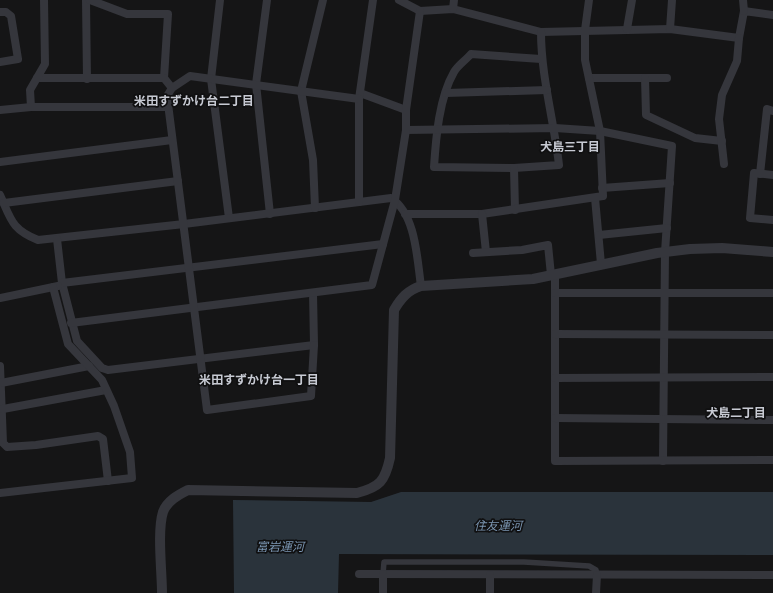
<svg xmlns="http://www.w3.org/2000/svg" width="773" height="593" font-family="Poppins,'Noto Sans JP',sans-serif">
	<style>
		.water { fill: #2a333b }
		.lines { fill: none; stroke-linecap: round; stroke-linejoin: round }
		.pedestrian { stroke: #35363c; stroke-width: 5.5 }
		.minor { stroke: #35363c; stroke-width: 8 }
		.tertiary { stroke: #35363c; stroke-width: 10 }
		.labels { text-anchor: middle; stroke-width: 3.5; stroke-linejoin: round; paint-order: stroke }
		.neighbourhood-label { font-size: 12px; font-weight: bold; fill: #c7cad3; stroke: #101011 }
		.water-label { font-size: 12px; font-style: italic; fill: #7c97b3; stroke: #101011 }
	</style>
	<rect width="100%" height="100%" fill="#151516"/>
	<path class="water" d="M 401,492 L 773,492 L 773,555 L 339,554 L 338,593 L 234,593 L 233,500 L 371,502 Z"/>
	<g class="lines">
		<path class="pedestrian" d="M 383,574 L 384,562 L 524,562 L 589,566 L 596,570 L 597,575"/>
		<g class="minor">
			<path d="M 86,0 L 87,79"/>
			<path d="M 90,0 L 127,14 L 168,14 L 164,78"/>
			<path d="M 220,0 L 211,79 L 229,218"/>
			<path d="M 267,0 L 256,84 L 270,214"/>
			<path d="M 399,0 L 420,11 L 453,9 L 541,32 L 670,29 L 739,38 L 744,11 L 773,15"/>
			<path d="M 743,0 L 744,11"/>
			<path d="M 453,9 L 454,0"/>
			<path d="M 0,12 L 6,12 L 11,16 L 18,59 L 0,62"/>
			<path d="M 627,29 L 632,0"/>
			<path d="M 670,29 L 672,0"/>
			<path d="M 541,32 C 541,76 554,121 559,165 L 514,168 L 434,167 C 436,137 439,98 454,72 C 458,65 466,60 471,54 L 541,59"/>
			<path d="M 37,78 L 164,78 L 172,88"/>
			<path d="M 589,78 L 667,78"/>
			<path d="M 645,78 L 646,115 L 695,138 L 722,141"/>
			<path d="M 360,93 L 406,110"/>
			<path d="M 446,93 L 547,90"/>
			<path d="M 31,107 L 30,90 L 45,64 L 44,0"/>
			<path d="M 0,110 L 31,107 L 167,107"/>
			<path d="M 406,130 L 555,128 L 600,131 L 672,146 L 665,252 L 663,461"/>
			<path d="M 0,162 L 172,140"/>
			<path d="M 724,164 L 719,119 L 722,95 L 737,61 L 739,38"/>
			<path d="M 514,168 L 515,210"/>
			<path d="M 760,174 L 767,109 L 773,111"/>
			<path d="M 773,175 L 754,173 L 750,218 L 773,220"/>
			<path d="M 602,188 L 670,183"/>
			<path d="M 0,195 C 11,219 11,229 38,240 L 184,224 L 391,198 C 416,214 417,259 421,286"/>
			<path d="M 595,198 L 601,264"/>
			<path d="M 359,202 L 359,99 L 373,0"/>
			<path d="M 4,203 L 178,181"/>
			<path d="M 315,208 L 313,160 L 301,91 L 323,0"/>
			<path d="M 405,214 L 482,214 L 603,196 L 600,131 L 585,60 L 585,30 L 589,0"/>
			<path d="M 482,214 L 486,252"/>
			<path d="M 599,235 L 667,228"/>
			<path d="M 57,239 L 62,283 L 77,341 L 102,368 L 108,370 L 314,345 L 313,293"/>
			<path d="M 473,253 L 522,250 L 548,245 L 551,275"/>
			<path d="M 555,274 L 555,461 L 773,460"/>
			<path d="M 62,283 L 383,244"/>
			<path d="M 555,293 L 773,293"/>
			<path d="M 0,298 L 58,286"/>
			<path d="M 71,323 L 372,285 L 395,200 L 406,130 L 406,110 L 420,11"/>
			<path d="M 555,334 L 773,335"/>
			<path d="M 314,345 L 311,396 L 207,410 L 167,96 L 172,88 L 190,76 L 359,99"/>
			<path d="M 0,366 L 3,443 L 7,447 L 36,445 L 98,436 L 103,439 L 108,481"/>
			<path d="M 555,378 L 773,377"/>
			<path d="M 1,383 L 89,366"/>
			<path d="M 3,409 L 106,390"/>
			<path d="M 555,418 L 773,420"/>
			<path d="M 0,493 L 132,478 L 130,452 L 114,406 L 102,380 L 68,344 L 53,287"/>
			<path d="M 359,574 L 773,575"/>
			<path d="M 383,593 L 383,574"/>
			<path d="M 490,593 L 490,575"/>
			<path d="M 596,593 L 597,575"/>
		</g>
		<path class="tertiary" d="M 162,593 C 162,572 157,531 163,512 C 167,501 178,495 188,490 L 357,493 C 380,487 385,481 390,458 L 394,310 C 401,298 408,290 421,286 L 533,279 L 657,253 L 690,249 L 722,248 L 773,252"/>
	</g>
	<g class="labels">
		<g class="neighbourhood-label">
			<text x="194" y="105">米田すずかけ台二丁目</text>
			<text x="570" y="151">犬島三丁目</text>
			<text x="259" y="384">米田すずかけ台一丁目</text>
			<text x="736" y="417">犬島二丁目</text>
		</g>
		<g class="water-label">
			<text x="498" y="530">住友運河</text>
			<text x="280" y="551">富岩運河</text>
		</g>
	</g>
</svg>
